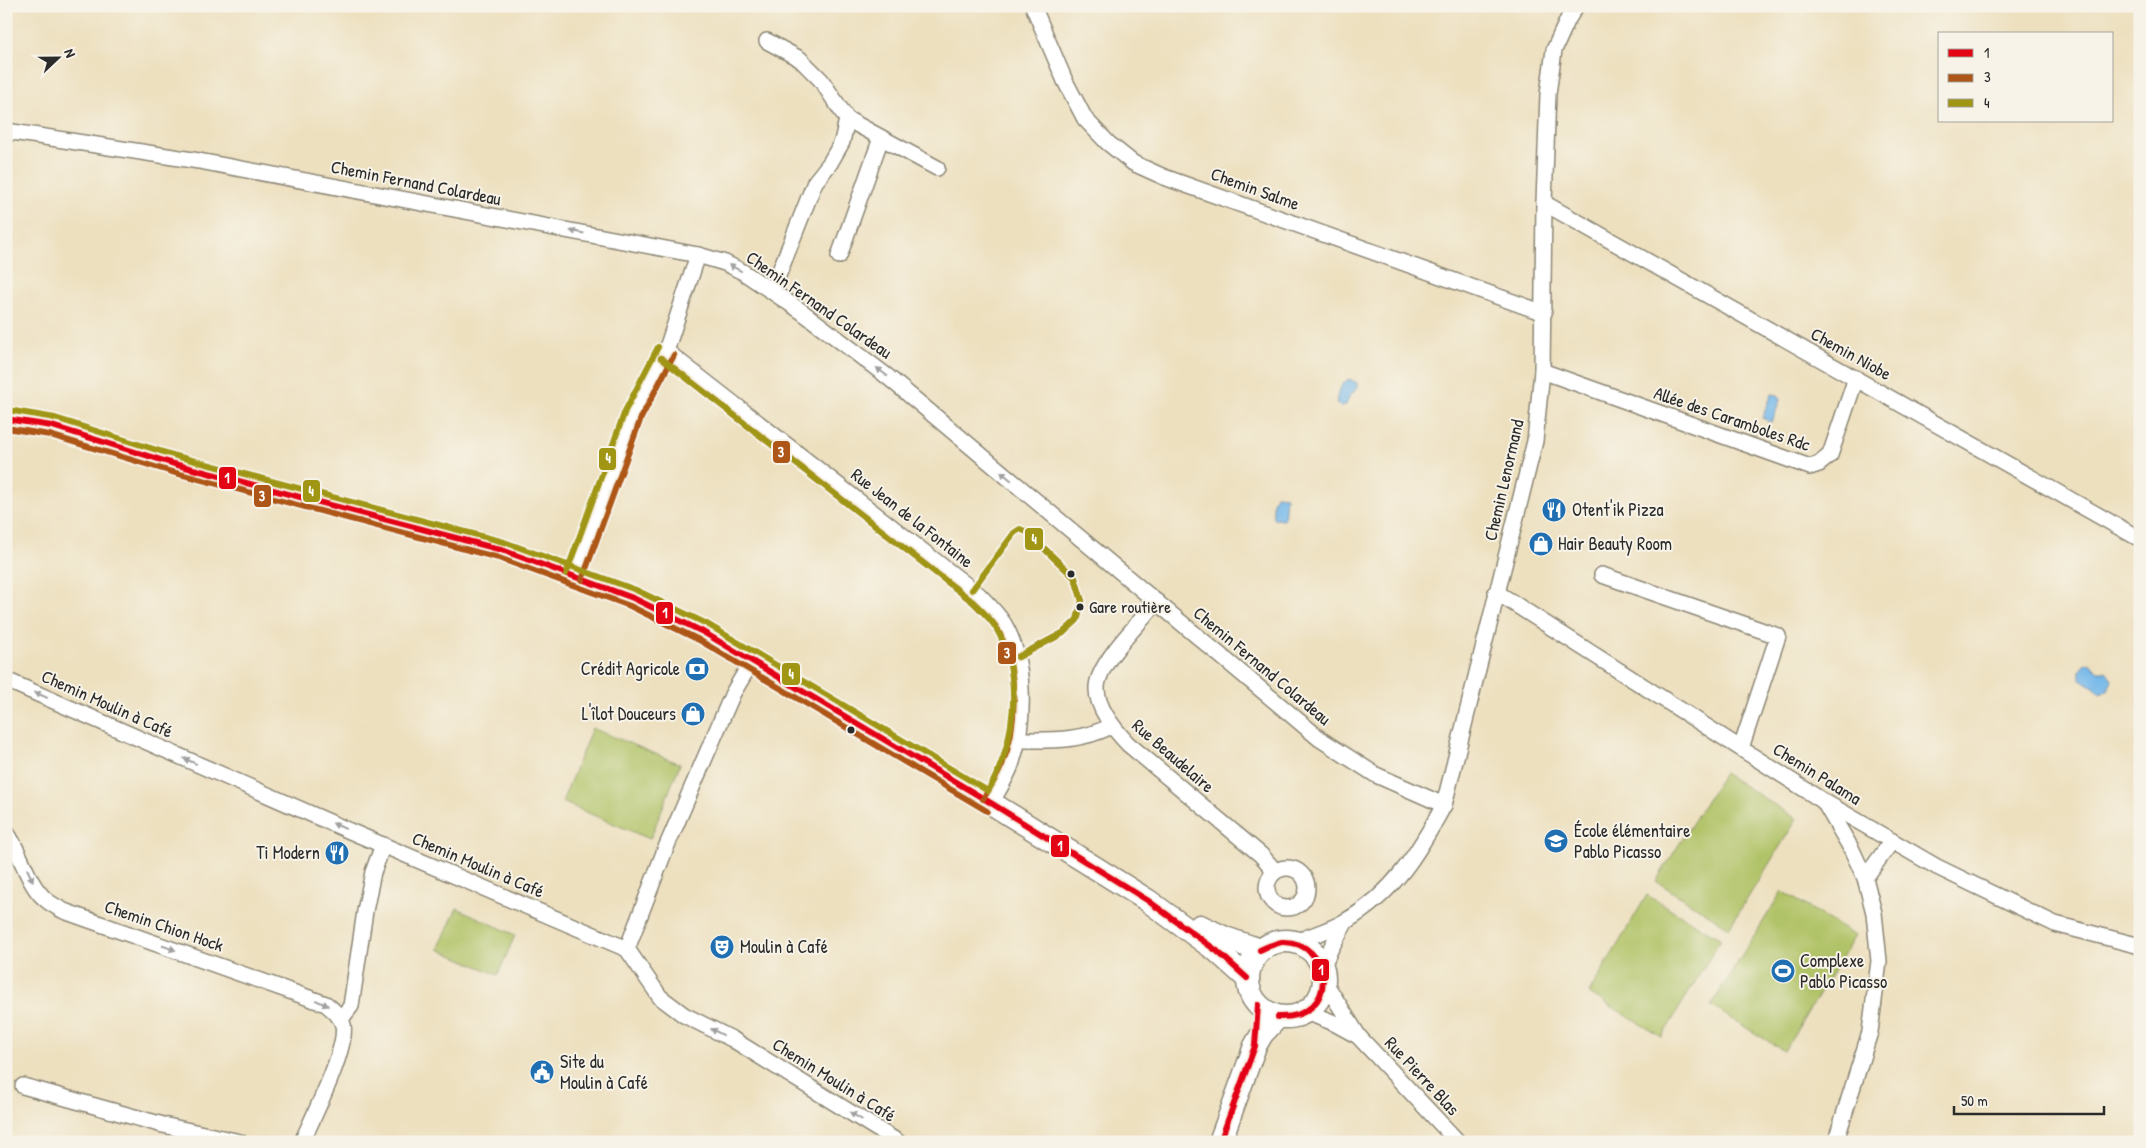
<svg xmlns="http://www.w3.org/2000/svg" width="2146" height="1148" font-family="'Patrick Hand',sans-serif">
	<style>
		.park { fill: #b1c367; stroke: #6e7749 }
		.water { fill: #73b8ea; stroke: #4f728a }
		.lines { fill: none; stroke-linecap: round; stroke-linejoin: round }
		.street-casing { stroke: #8c8675; stroke-width: 18 }
		.secondary-casing { stroke: #8c8675; stroke-width: 25 }
		.street { stroke: #fff; stroke-width: 15 }
		.secondary { stroke: #fff; stroke-width: 22 }
		.bus-1-casing { stroke: #f7f3e8; stroke-width: 10 }
		.bus-2-casing { stroke: #f7f3e8; stroke-width: 10 }
		.bus-3-casing { stroke: #f7f3e8; stroke-width: 10 }
		.bus-1 { stroke: #e30513; stroke-width: 6 }
		.bus-2 { stroke: #ad5618; stroke-width: 6 }
		.bus-3 { stroke: #a09613; stroke-width: 6 }
		.oneway { fill: #a0a0a0 }
		.bus-dot { fill: #2b2b2b; stroke: #f7f3e8; stroke-width: 2 }
		.labels { text-anchor: middle; stroke-width: 4; stroke-linejoin: round; paint-order: stroke }
		.bus-label { font-size: 17px; fill: #2b2b2b; stroke: #f7f3e8; text-anchor: start }
		.street-label { font-size: 18px; fill: #2b2b2b; stroke: #f7f3e8 }
		.poi-label { font-size: 18px; fill: #2b2b2b; stroke: #f7f3e8; text-anchor: start }
		.line-badge { stroke: #f7f3e8; stroke-width: 2 }
		.badge-label { font-size: 14px; text-anchor: middle; font-weight: bold; fill: #fff }
	</style>
	<rect width="100%" height="100%" fill="#f7f3e8"/>
	<filter id="ink" filterUnits="userSpaceOnUse"><feTurbulence type="fractalNoise" baseFrequency=".02" numOctaves="2"/><feDisplacementMap in="SourceGraphic" scale="10" xChannelSelector="R" yChannelSelector="G"/><feConvolveMatrix kernelMatrix="1 2 1 2 8 2 1 2 1" color-interpolation-filters="sRGB"/></filter>
	<filter id="wash" filterUnits="userSpaceOnUse"><feTurbulence type="fractalNoise" baseFrequency=".0096" numOctaves="4" result="noise"/><feDisplacementMap in="SourceGraphic" scale="20" xChannelSelector="R" yChannelSelector="G"/><feGaussianBlur stdDeviation="1.12" result="paint"/><feColorMatrix in="noise" values="0 0 0 0 0 0 0 0 0 0 0 0 0 0 0 0 0 1.4 0 .05"/><feComposite in="paint" operator="in"/></filter>
	<g filter="url(#wash)">
		<rect width="100%" height="100%" fill="#ede0bf"/>
		<g class="park">
			<path d="M 592,728 L 680,764 L 650,839 L 562,802 Z"/>
			<path d="M 1724,773 L 1797,819 L 1729,928 L 1656,881 Z"/>
			<path d="M 1782,891 L 1855,936 L 1784,1051 L 1711,1006 Z"/>
			<path d="M 1647,895 L 1721,939 L 1662,1037 L 1589,993 Z"/>
			<path d="M 457,908 L 515,935 L 498,975 L 438,949 Z"/>
		</g>
		<g class="water">
			<path d="M 1349,379 L 1357,383 L 1357,389 L 1350,395 L 1346,405 L 1340,406 L 1337,403 C 1335,396 1342,382 1349,379 Z"/>
			<path d="M 1772,394 L 1778,395 L 1780,400 L 1772,422 L 1762,418 Z"/>
			<path d="M 1276,495 L 1286,496 L 1284,520 L 1273,519 L 1273,502 Z"/>
			<path d="M 2089,663 L 2099,671 L 2106,671 L 2112,679 L 2108,690 L 2101,694 L 2095,688 L 2080,678 L 2080,670 L 2085,664 Z"/>
		</g>
	</g>
	<g filter="url(#ink)">
		<g class="lines">
			<defs>
				<g id="street">
					<path d="M 1033,6 L 1065,81 L 1085,119 L 1108,143 L 1133,163 L 1164,177 L 1544,313"/>
					<path d="M 767,41 L 800,59 L 821,80 L 847,119 L 937,168"/>
					<path d="M 6,131 L 199,161 L 698,255 L 725,263 L 743,272 L 801,311 L 888,377 L 1320,739 L 1376,775 L 1444,805"/>
					<path d="M 1544,203 L 2140,539"/>
					<path d="M 839,256 L 881,138"/>
					<path d="M 772,291 L 815,182 L 830,163 L 842,142 L 847,119"/>
					<path d="M 666,351 L 979,595 C 988,604 997,613 1004,624 C 1026,661 1025,722 1012,762 C 1008,776 998,790 991,803"/>
					<path d="M 1542,371 L 1810,467 L 1819,464 L 1830,455 L 1856,378"/>
					<path d="M 1602,575 L 1778,636 L 1741,748"/>
					<path d="M 574,577 L 633,414 L 666,351 L 698,255"/>
					<path d="M 1496,592 L 1823,801 L 1937,867 L 2055,924 L 2140,946"/>
					<path d="M 1157,602 C 1141,621 1098,663 1097,687 C 1096,708 1115,730 1128,744 L 1261,855 L 1275,871"/>
					<path d="M 6,680 L 352,832 L 627,949 L 660,997 L 684,1015 L 732,1039 L 898,1142"/>
					<path d="M 1018,740 C 1051,740 1080,742 1111,726"/>
					<path d="M 1824,802 L 1852,850 L 1865,878 L 1874,913 L 1879,961 L 1870,1032 L 1838,1134"/>
					<path d="M 6,832 C 21,852 27,883 44,898 C 50,904 57,907 64,911 L 326,1004 C 333,1010 340,1015 343,1025 C 348,1048 313,1117 302,1142"/>
					<circle cx="1287" cy="888" r="20"/>
					<path d="M 1865,878 L 1892,841"/>
					<path d="M 1296,942 C 1312,935 1331,930 1346,921 C 1394,893 1418,853 1444,805 L 1535,441 L 1542,371 L 1544,203 L 1548,94 L 1554,50 L 1568,19 L 1576,6"/>
					<path d="M 627,949 L 665,850 L 733,693 L 752,661"/>
					<path d="M 1322,968 L 1331,948 L 1346,921"/>
					<path d="M 1324,981 L 1359,1037 L 1458,1142"/>
					<path d="M 1306,1012 L 1332,1022 L 1356,1035"/>
					<path d="M 341,1019 L 351,1006 L 365,911 L 373,872 L 383,845"/>
					<path d="M 23,1086 L 163,1125 L 240,1142"/>
				</g>
				<g id="secondary">
					<path d="M 6,419 L 23,423 L 52,426 L 174,464 L 502,550 L 633,598 L 703,632 L 991,803 L 1147,900 L 1217,951 L 1247,978"/>
					<path d="M 1200,926 L 1225,938 L 1260,950"/>
					<circle cx="1286" cy="979" r="38"/>
					<path d="M 1220,1142 L 1255,1046 L 1262,1034 L 1278,1017"/>
				</g>
			</defs>
			<use href="#street" class="street-casing"/>
			<use href="#secondary" class="secondary-casing"/>
			<use href="#street" class="street"/>
			<use href="#secondary" class="secondary"/>
			<defs>
				<g id="bus-1">
					<path d="M 6,419 L 52,426 L 174,464 L 502,550 L 633,598 L 703,632 L 991,803 L 1147,900 L 1217,951 L 1247,978"/>
					<path d="M 1260,950 C 1267,947 1275,943 1282,942 C 1332,940 1342,1019 1278,1017"/>
					<path d="M 1220,1142 L 1255,1046 L 1258,1005"/>
				</g>
				<g id="bus-2">
					<path d="M 661,358 L 973,602 C 981,610 990,618 996,627 C 1019,666 1018,725 1002,765 C 997,777 990,788 983,799"/>
					<path d="M 6,428 L 50,435 L 172,472 L 499,558 L 630,606 L 699,640 L 987,811"/>
					<path d="M 582,580 L 641,418 L 674,355"/>
					<path d="M 1018,657 L 1063,633 L 1077,620 L 1082,601 L 1075,578 L 1027,532"/>
				</g>
				<g id="bus-3">
					<path d="M 8,410 L 55,418 L 176,456 L 504,542 L 636,590 L 707,624 L 988,791 C 1015,745 1024,676 996,628 C 990,618 981,610 973,602 L 661,358"/>
					<path d="M 566,574 L 625,411 L 658,347"/>
					<path d="M 972,590 L 1014,533 L 1020,529 L 1027,532 L 1075,578 L 1082,601 L 1077,620 L 1063,633 L 1018,657"/>
				</g>
			</defs>
			<use href="#bus-1" class="bus-1-casing"/>
			<use href="#bus-2" class="bus-2-casing"/>
			<use href="#bus-3" class="bus-3-casing"/>
			<use href="#bus-1" class="bus-1"/>
			<use href="#bus-2" class="bus-2"/>
			<use href="#bus-3" class="bus-3"/>
		</g>
		<defs><path id="oneway-solid" d="M-6-.8H1V-3.2L6.5 0L1 3.2V.8H-6Z" transform="scale(1.25)"/></defs>
		<g class="oneway">
			<use href="#oneway-solid" transform="translate(577 232) rotate(-169)"/>
			<use href="#oneway-solid" transform="translate(735 268) rotate(-154)"/>
			<use href="#oneway-solid" transform="translate(882 372) rotate(-143)"/>
			<use href="#oneway-solid" transform="translate(1006 476) rotate(-140)"/>
			<use href="#oneway-solid" transform="translate(41 695) rotate(-156)"/>
			<use href="#oneway-solid" transform="translate(190 761) rotate(-156)"/>
			<use href="#oneway-solid" transform="translate(339 826) rotate(-156)"/>
			<use href="#oneway-solid" transform="translate(30 875) rotate(65)"/>
			<use href="#oneway-solid" transform="translate(169 948) rotate(19)"/>
			<use href="#oneway-solid" transform="translate(322 1003) rotate(25)"/>
			<use href="#oneway-solid" transform="translate(717 1032) rotate(-153)"/>
			<use href="#oneway-solid" transform="translate(856 1116) rotate(-148)"/>
		</g>
	</g>
	<defs>
		<symbol id="restaurant-disc" viewBox="-11 -11 22 22"><circle r="9.5" fill="#1f6fb2" stroke="#f7f3e8"/><path d="M-5-6h1v4h1v-4h1v4h1v-4h1v5L-1.5 .5V6h-2V.5L-5-1ZM5-6V6H3V1.5H1.5Q1.5-4 5-6Z" fill="#fff"/></symbol>
		<symbol id="shop-disc" viewBox="-11 -11 22 22"><circle r="9.5" fill="#1f6fb2" stroke="#f7f3e8"/><path d="M-5-2.5h2.3a2.7 3.5 0 0 1 5.4 0H5L5.5 6h-11ZM-1.5-2.5h3a1.5 2.3 0 0 0-3 0Z" fill="#fff"/></symbol>
		<symbol id="bank-disc" viewBox="-11 -11 22 22"><circle r="9.5" fill="#1f6fb2" stroke="#f7f3e8"/><path d="M-6-4H6V4H-6ZM0-2.3a2.3 2.3 0 1 0 0 4.6a2.3 2.3 0 1 0 0-4.6Z" fill="#fff"/></symbol>
		<symbol id="school-disc" viewBox="-11 -11 22 22"><circle r="9.5" fill="#1f6fb2" stroke="#f7f3e8"/><path d="M0-5L7-2L0 1L-7-2ZM-4 1L0 2.5L4 1V4Q0 6-4 4Z" fill="#fff"/></symbol>
		<symbol id="theatre-disc" viewBox="-11 -11 22 22"><circle r="9.5" fill="#1f6fb2" stroke="#f7f3e8"/><path d="M-5-5.5Q0-4 5-5.5V0Q5 5 0 6Q-5 5-5 0ZM-3.3-2.5H-1v1.5H-3.3ZM1-2.5H3.3v1.5H1ZM-2.8 1Q0 5.5 2.8 1Z" fill="#fff"/></symbol>
		<symbol id="stadium-disc" viewBox="-11 -11 22 22"><circle r="9.5" fill="#1f6fb2" stroke="#f7f3e8"/><path d="M0-5a6.5 5 0 1 0 0 10a6.5 5 0 1 0 0-10ZM-3.5-1.8h7v3.6h-7Z" fill="#fff"/></symbol>
		<symbol id="civic-disc" viewBox="-11 -11 22 22"><circle r="9.5" fill="#1f6fb2" stroke="#f7f3e8"/><path d="M-.6-6.5H3V-4.5H.6V-3L4-1V1h2V6H-6V1h2V-1L-.6-3ZM-1.2 2.5V6h2.4V2.5Z" fill="#fff"/></symbol>
	</defs>
	<g fill-rule="evenodd">
		<use href="#restaurant-disc" x="1540" y="496" width="28" height="28"/>
		<use href="#shop-disc" x="1527" y="530" width="28" height="28"/>
		<use href="#bank-disc" x="683" y="655" width="28" height="28"/>
		<use href="#shop-disc" x="679" y="700" width="28" height="28"/>
		<use href="#school-disc" x="1542" y="827" width="28" height="28"/>
		<use href="#restaurant-disc" x="323" y="839" width="28" height="28"/>
		<use href="#theatre-disc" x="708" y="933" width="28" height="28"/>
		<use href="#stadium-disc" x="1769" y="957" width="28" height="28"/>
		<use href="#civic-disc" x="528" y="1058" width="28" height="28"/>
	</g>
	<g class="bus-dot">
		<circle cx="1071" cy="574" r="4.5"/>
		<circle cx="1080" cy="607" r="4.5"/>
		<circle cx="851" cy="730" r="4.5"/>
	</g>
	<g class="labels">
		<g class="bus-label">
			<text x="1089" y="613">Gare routière</text>
		</g>
		<g class="street-label">
			<text transform="translate(416 183) rotate(11)" y="6">Chemin Fernand Colardeau</text>
			<text transform="translate(1255 189) rotate(20)" y="6">Chemin Salme</text>
			<text transform="translate(819 305) rotate(35)" y="6">Chemin Fernand Colardeau</text>
			<text transform="translate(1851 354) rotate(29)" y="6">Chemin Niobe</text>
			<text transform="translate(1732 419) rotate(19)" y="6">Allée des Caramboles Rdc</text>
			<text transform="translate(1504 480) rotate(-77)" y="6">Chemin Lenormand</text>
			<text transform="translate(912 518) rotate(38)" y="6">Rue Jean de la Fontaine</text>
			<text transform="translate(1262 666) rotate(40)" y="6">Chemin Fernand Colardeau</text>
			<text transform="translate(107 704) rotate(24)" y="6">Chemin Moulin à Café</text>
			<text transform="translate(1173 756) rotate(41)" y="6">Rue Beaudelaire</text>
			<text transform="translate(1817 774) rotate(32)" y="6">Chemin Palama</text>
			<text transform="translate(478 865) rotate(23)" y="6">Chemin Moulin à Café</text>
			<text transform="translate(164 926) rotate(19)" y="6">Chemin Chion Hock</text>
			<text transform="translate(1422 1076) rotate(47)" y="6">Rue Pierre Blas</text>
			<text transform="translate(834 1080) rotate(32)" y="6">Chemin Moulin à Café</text>
		</g>
		<g class="poi-label">
			<text x="1572" y="516">Otent'ik Pizza</text>
			<text x="1558" y="550">Hair Beauty Room</text>
			<text x="680" y="675" text-anchor="end">Crédit Agricole</text>
			<text x="676" y="720" text-anchor="end">L'îlot Douceurs</text>
			<text x="1574" y="837">École élémentaire<tspan x="1574" dy="21">Pablo Picasso</tspan></text>
			<text x="320" y="859" text-anchor="end">Ti Modern</text>
			<text x="740" y="953">Moulin à Café</text>
			<text x="1800" y="967">Complexe<tspan x="1800" dy="21">Pablo Picasso</tspan></text>
			<text x="560" y="1068">Site du<tspan x="560" dy="21">Moulin à Café</tspan></text>
		</g>
	</g>
	<g class="line-badge">
		<rect x="772" y="440" width="19" height="24" rx="5" fill="#ad5618"/>
		<rect x="598" y="447" width="19" height="24" rx="5" fill="#a09613"/>
		<rect x="218" y="466" width="19" height="24" rx="5" fill="#e30513"/>
		<rect x="302" y="479" width="19" height="24" rx="5" fill="#a09613"/>
		<rect x="253" y="484" width="19" height="24" rx="5" fill="#ad5618"/>
		<rect x="1024" y="527" width="20" height="24" rx="5" fill="#a09613"/>
		<rect x="655" y="601" width="19" height="24" rx="5" fill="#e30513"/>
		<rect x="997" y="641" width="20" height="24" rx="5" fill="#ad5618"/>
		<rect x="781" y="662" width="20" height="24" rx="5" fill="#a09613"/>
		<rect x="1050" y="834" width="20" height="24" rx="5" fill="#e30513"/>
		<rect x="1311" y="958" width="19" height="24" rx="5" fill="#e30513"/>
	</g>
	<g class="badge-label">
		<text x="781" y="457">3</text>
		<text x="608" y="463">4</text>
		<text x="227" y="483">1</text>
		<text x="311" y="496">4</text>
		<text x="262" y="501">3</text>
		<text x="1034" y="544">4</text>
		<text x="665" y="618">1</text>
		<text x="1007" y="658">3</text>
		<text x="791" y="679">4</text>
		<text x="1060" y="851">1</text>
		<text x="1321" y="975">1</text>
	</g>
	<rect width="2146" height="1148" fill="none" stroke="#f7f3e8" stroke-width="25"/>
	<rect x="1938" y="32" width="175" height="90" fill="#f7f3e8" stroke="#a5a39c"/>
	<rect x="1948" y="49" width="25" height="8" fill="#e30513" stroke="#a5a39c"/>
	<text x="1984" y="58" font-size="15" fill="#2b2b2b">1</text>
	<rect x="1948" y="74" width="25" height="8" fill="#ad5618" stroke="#a5a39c"/>
	<text x="1984" y="82" font-size="15" fill="#2b2b2b">3</text>
	<rect x="1948" y="99" width="25" height="8" fill="#a09613" stroke="#a5a39c"/>
	<text x="1984" y="108" font-size="15" fill="#2b2b2b">4</text>
	<g transform="translate(58 58) rotate(68)" stroke="#f7f3e8" stroke-width="4" paint-order="stroke">
	<path d="M0-4L9 19L0 12L-9 19Z" fill="#2b2b2b"/>
	<text y="-8" font-size="14" font-weight="bold" text-anchor="middle" fill="#2b2b2b">N</text>
	</g>
	<path d="M1954 1106v8h150v-8" fill="none" stroke="#2b2b2b" stroke-width="2.5"/>
	<text x="1961" y="1106" font-size="15" fill="#2b2b2b" stroke="#f7f3e8" stroke-width="4" paint-order="stroke">50 m</text>
</svg>
